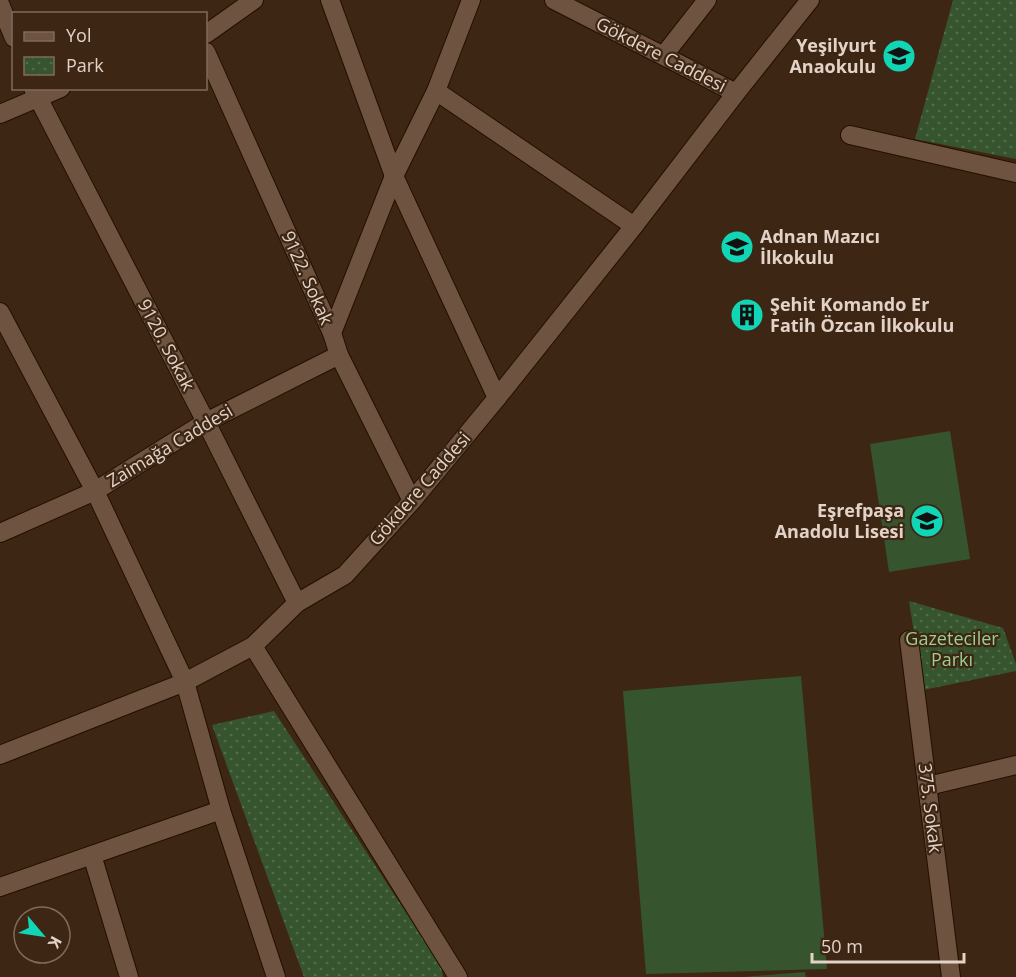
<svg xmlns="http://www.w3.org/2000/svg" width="1016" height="977" font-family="'Open Sans',sans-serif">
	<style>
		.park { fill: url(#park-dots) }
		.pitch { fill: #36552f }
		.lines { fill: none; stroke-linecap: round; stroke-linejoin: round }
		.street-casing { stroke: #230f00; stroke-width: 20 }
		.secondary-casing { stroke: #230f00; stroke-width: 20 }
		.street { stroke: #6e5440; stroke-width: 18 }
		.secondary { stroke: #6e5440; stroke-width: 18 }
		.labels { text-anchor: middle; stroke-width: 4.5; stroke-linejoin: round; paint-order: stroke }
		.poi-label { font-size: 18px; font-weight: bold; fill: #e2d2c7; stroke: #3d2614; text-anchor: end }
		.street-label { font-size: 18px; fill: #e2d2c7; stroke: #3d2614 }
		.park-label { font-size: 18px; fill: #9bcf8e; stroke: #3d2614 }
	</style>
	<defs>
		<pattern id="park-dots" width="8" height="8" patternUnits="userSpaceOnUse" patternTransform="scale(1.5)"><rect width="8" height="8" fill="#36552f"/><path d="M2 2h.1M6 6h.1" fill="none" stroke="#536d4c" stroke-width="1.8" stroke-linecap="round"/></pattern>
	</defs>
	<rect width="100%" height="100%" fill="#3d2614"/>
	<g class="park">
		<path d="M 953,0 L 1016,0 L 1016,159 L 915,139 Z"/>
		<path d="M 909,601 L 1003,628 L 1016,664 L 1016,671 L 923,690 Z"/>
		<path d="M 274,711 L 441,966 L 443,977 L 304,977 L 212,725 Z"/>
	</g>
	<g class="pitch">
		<path d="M 950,431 L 970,559 L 889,572 L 870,444 Z"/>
		<path d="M 801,676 L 827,969 L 646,974 L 623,691 Z"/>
		<path d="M 805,972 L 806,977 L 743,977 Z"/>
	</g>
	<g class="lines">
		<defs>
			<g id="street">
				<path d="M 330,0 L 394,176 L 497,398"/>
				<path d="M 0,4 L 14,38"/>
				<path d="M 206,52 L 332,333 L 339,355 L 412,501"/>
				<path d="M 664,55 L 707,0"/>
				<path d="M 33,88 L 206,422 L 297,603"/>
				<path d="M 436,91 L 634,226"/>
				<path d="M 850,135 L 1016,173"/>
				<path d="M 0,312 L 95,491 L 185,682 L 221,810 L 276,977"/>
				<path d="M 332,333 L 394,176 L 436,91 L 471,0"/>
				<path d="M 0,533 L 95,491 L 206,422 L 339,355"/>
				<path d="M 909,640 L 951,977"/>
				<path d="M 253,646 L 458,977"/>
				<path d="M 0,755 L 185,682 L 253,646 L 297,603 L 345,575 L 412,501 L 497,398 L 634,226 L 736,93"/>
				<path d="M 928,786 L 1016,765"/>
				<path d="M 92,855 L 129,977"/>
				<path d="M 0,887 L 221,810"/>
			</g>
			<g id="secondary">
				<path d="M 554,0 L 736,93 L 810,0"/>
				<path d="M 206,34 L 254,0"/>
				<path d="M 0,114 L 61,88"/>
			</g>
		</defs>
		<use href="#street" class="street-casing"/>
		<use href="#secondary" class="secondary-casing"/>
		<use href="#street" class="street"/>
		<use href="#secondary" class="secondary"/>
	</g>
	<defs>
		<symbol id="school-disc" viewBox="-11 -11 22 22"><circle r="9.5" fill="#11d5b4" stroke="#3d2614"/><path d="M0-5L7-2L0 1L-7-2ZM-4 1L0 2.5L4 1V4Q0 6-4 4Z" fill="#111"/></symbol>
		<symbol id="building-disc" viewBox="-11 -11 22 22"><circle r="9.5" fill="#11d5b4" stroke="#3d2614"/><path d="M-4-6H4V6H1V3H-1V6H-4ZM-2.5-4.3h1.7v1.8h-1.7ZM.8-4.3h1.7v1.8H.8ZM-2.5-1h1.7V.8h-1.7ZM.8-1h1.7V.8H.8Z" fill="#111"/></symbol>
	</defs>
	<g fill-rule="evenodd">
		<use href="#school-disc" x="880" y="37" width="38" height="38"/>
		<use href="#school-disc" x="718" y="228" width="38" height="38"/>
		<use href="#building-disc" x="728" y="296" width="38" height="38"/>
		<use href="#school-disc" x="908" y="502" width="38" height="38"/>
	</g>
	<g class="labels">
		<g class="poi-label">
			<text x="876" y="52">Yeşilyurt<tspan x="876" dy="21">Anaokulu</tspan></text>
			<text x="760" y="243" text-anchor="start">Adnan Mazıcı<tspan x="760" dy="21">İlkokulu</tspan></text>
			<text x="770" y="311" text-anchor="start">Şehit Komando Er<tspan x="770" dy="21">Fatih Özcan İlkokulu</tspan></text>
			<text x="904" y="517">Eşrefpaşa<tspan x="904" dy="21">Anadolu Lisesi</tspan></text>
		</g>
		<g class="street-label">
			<text transform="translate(661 55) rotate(27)" y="6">Gökdere Caddesi</text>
			<text transform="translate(307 278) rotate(66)" y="6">9122. Sokak</text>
			<text transform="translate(166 345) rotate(62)" y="6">9120. Sokak</text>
			<text transform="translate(170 446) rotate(-31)" y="6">Zaimağa Caddesi</text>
			<text transform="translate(420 489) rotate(-49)" y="6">Gökdere Caddesi</text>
			<text transform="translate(930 808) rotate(83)" y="6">375. Sokak</text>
		</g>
		<g class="park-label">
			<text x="952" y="645">Gazeteciler<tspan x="952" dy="21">Parkı</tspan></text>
		</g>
	</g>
	<rect x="12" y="12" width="195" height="78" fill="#3d2614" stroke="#7f6b5c" stroke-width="1.5"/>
	<rect x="24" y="32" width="30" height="9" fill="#6e5440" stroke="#7f6b5c" stroke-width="1.5"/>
	<text x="66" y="42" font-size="18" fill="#e2d2c7">Yol</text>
	<rect x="24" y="57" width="30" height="18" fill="url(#park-dots)" stroke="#7f6b5c" stroke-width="1.5"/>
	<text x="66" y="72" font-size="18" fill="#e2d2c7">Park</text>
	<g transform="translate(42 935) rotate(119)"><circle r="28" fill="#3d2614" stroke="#7f6b5c" stroke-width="1.5"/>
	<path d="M0-4.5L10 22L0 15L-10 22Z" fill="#11d5b4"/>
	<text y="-9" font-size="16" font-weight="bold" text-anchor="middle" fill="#e2d2c7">K</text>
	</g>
	<path d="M812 953v9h152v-9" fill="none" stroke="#e2d2c7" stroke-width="3"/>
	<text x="821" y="953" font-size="18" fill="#e2d2c7" stroke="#3d2614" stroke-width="4.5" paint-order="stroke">50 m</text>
</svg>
